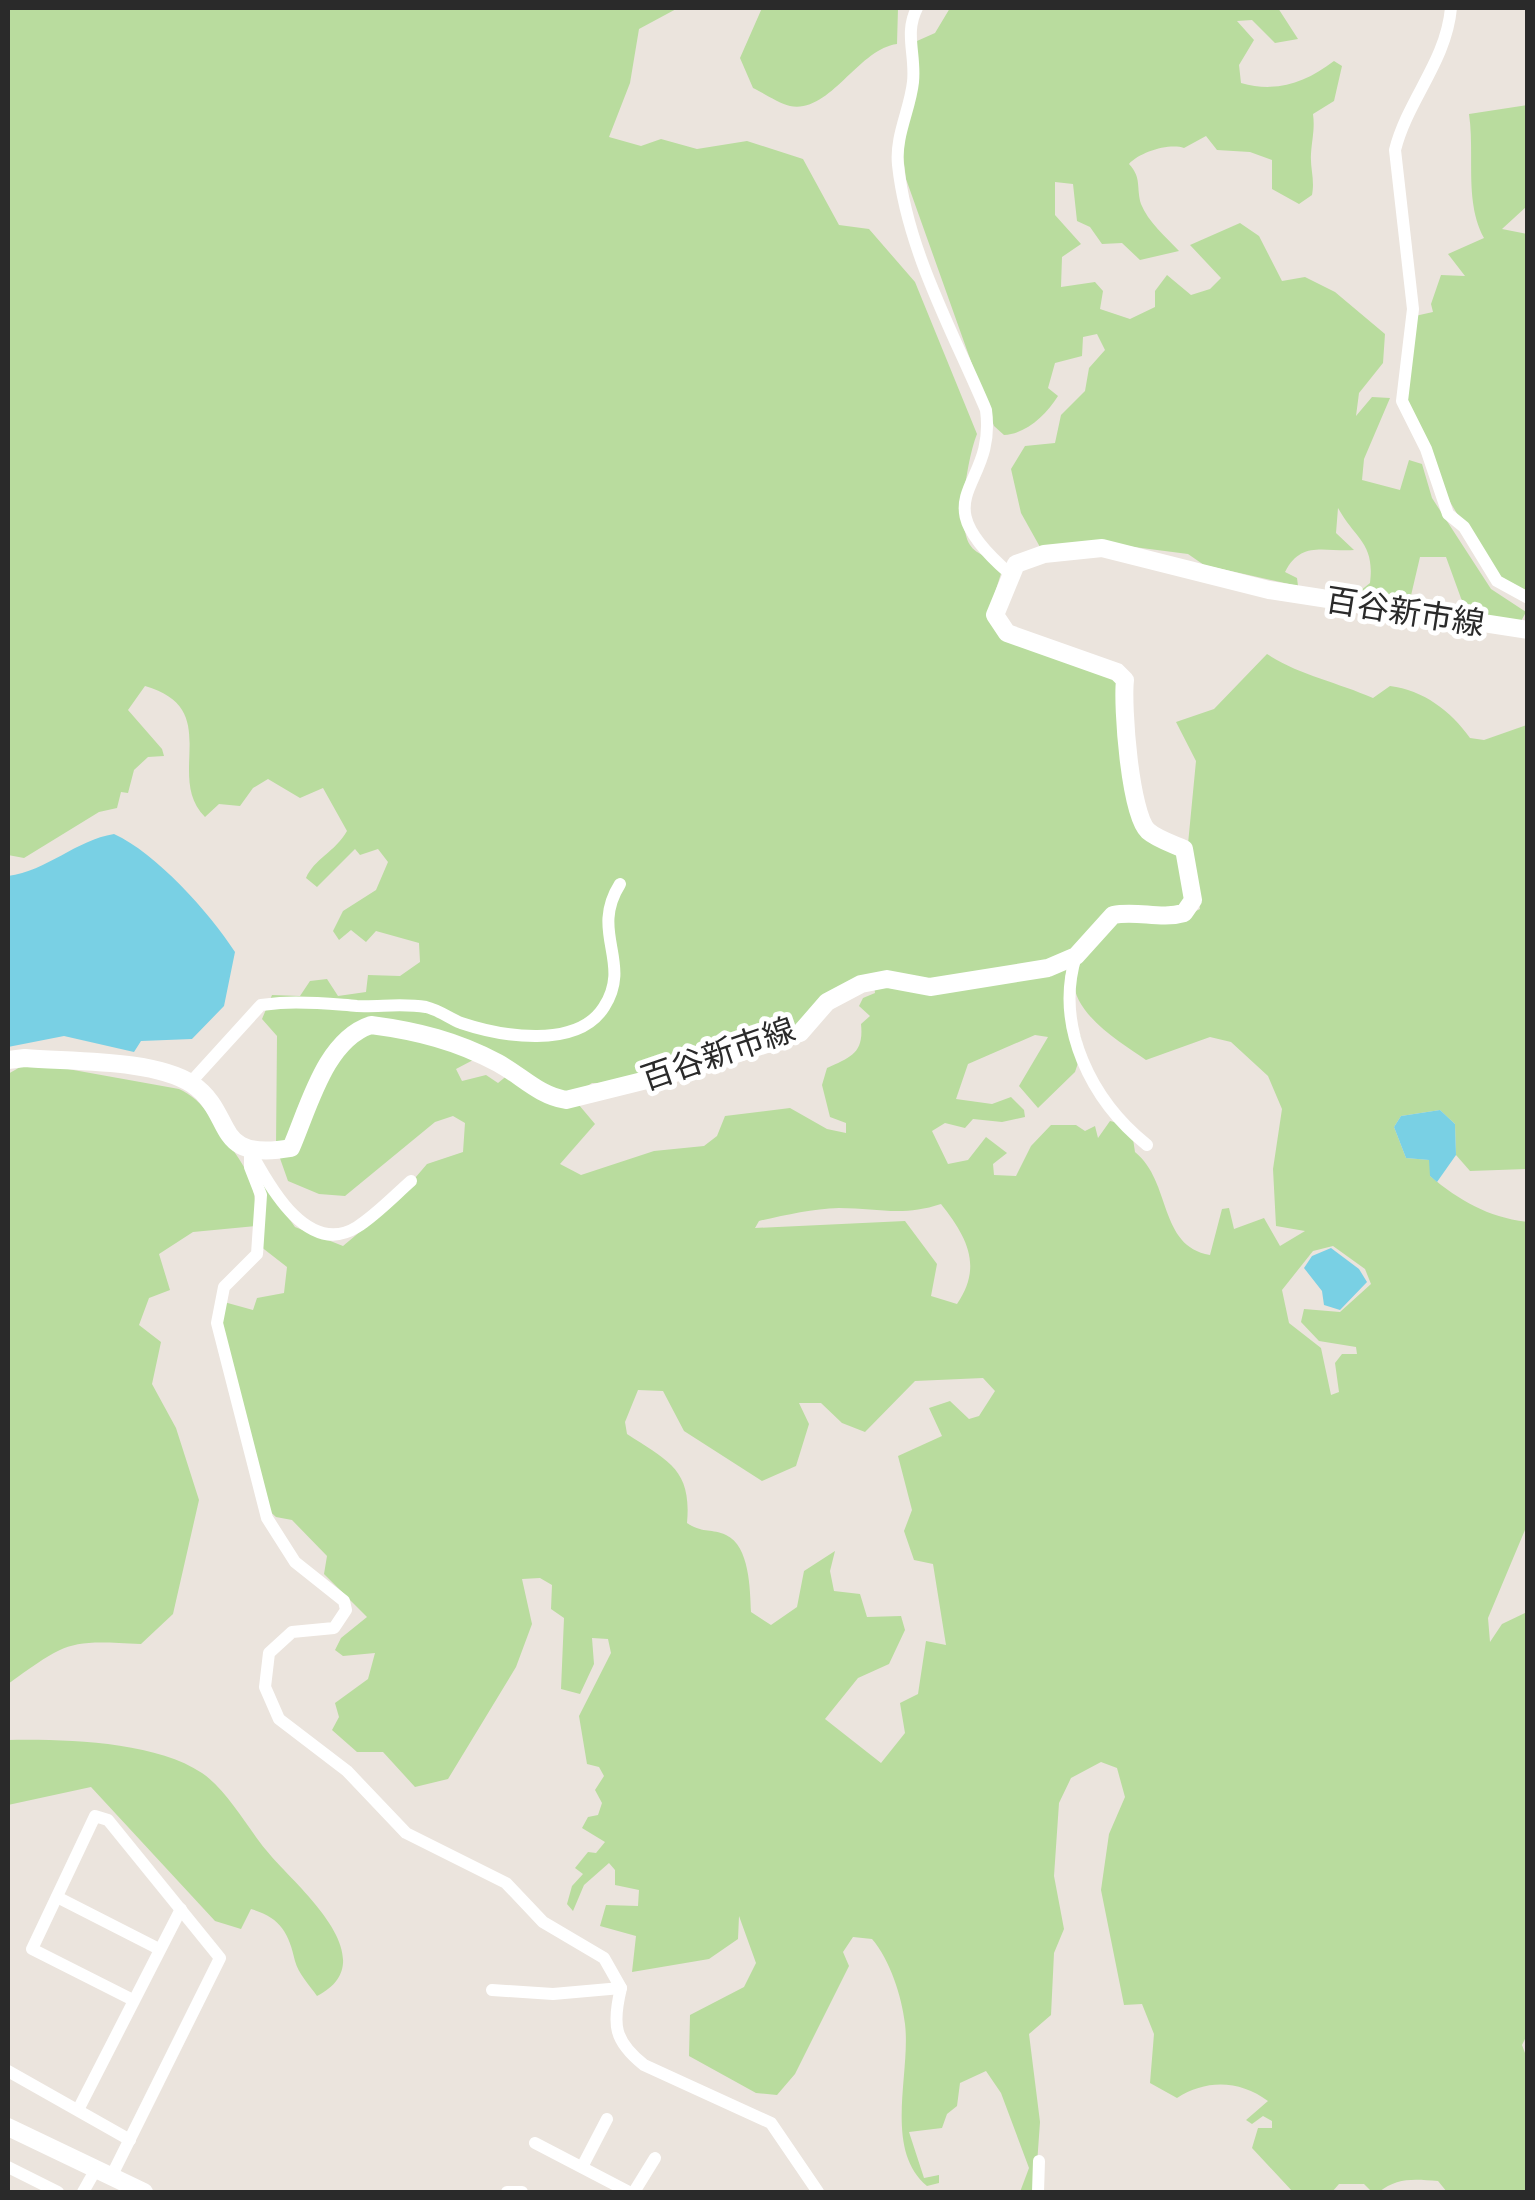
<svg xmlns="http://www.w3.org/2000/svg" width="1535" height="2200" font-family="Lato,'Noto Sans JP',sans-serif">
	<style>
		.green { fill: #b9dc9e; fill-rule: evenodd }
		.water { fill: #79d0e4 }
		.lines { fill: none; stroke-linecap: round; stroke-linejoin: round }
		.street { stroke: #fff; stroke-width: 12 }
		.secondary { stroke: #fff; stroke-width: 18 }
		.labels { text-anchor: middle; stroke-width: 10; stroke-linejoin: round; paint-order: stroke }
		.street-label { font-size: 32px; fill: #2a2a2a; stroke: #fff }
	</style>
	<rect width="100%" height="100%" fill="#ebe4dd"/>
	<g class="green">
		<path d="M 8,8 L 678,8 L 639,29 L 630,83 L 609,137 L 641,146 L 661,139 L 697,149 L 747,141 L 803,159 L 839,225 L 869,229 L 915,282 L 977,434 C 968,456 956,524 970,545 C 976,555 993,559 1004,564 L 987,618 L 1001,637 L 1123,681 L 1118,730 L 1136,814 L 1146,835 L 1182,853 L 1190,897 L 1178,911 L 1110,908 L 1069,951 L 1051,962 L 962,982 L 934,983 L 894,974 L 867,976 L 822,1001 L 799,1030 L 723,1056 L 716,1052 L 693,1066 L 613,1083 L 592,1083 L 572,1096 C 535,1086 507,1047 468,1046 L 475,1059 L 456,1069 L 462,1081 L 486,1075 L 498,1083 L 509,1074 L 544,1101 L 579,1105 L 595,1124 L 560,1164 L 581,1175 L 654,1151 L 704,1146 L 717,1136 L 725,1116 L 790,1108 L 827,1129 L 846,1133 L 846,1123 L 830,1117 L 822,1085 L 827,1068 C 851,1057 864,1053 861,1024 L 870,1016 L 859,1006 L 863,998 L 875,993 L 874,984 C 950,988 998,991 1070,959 C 1056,994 1078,1015 1083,1048 L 1075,1072 L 1038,1108 L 1019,1086 L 1048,1037 L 1035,1035 L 968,1064 L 956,1099 L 992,1104 L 1011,1097 L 1024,1110 L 1025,1117 L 1002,1122 L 973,1119 L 965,1128 L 945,1123 L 932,1131 L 948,1164 L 968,1160 L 986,1137 L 1007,1153 L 993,1164 L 994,1175 L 1016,1176 L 1031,1146 L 1051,1125 L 1076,1125 L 1085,1131 L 1095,1126 L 1098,1138 L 1110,1121 L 1131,1126 L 1135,1152 C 1172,1182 1158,1246 1210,1255 L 1222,1209 L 1229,1208 L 1234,1229 L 1264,1218 L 1280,1246 L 1305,1231 L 1276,1226 L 1273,1169 L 1282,1109 L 1268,1076 L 1231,1042 L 1210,1037 L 1146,1060 C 1120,1042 1065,1010 1075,971 C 1080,953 1102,934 1114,920 L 1175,921 L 1200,909 L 1188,844 L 1196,761 L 1176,722 L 1214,709 L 1267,654 C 1299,675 1337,682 1373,698 L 1390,686 C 1423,690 1451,711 1470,738 L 1484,740 L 1527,725 L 1527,1169 L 1470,1171 L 1456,1155 L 1455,1124 L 1440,1110 L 1401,1116 L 1394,1127 L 1406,1158 L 1430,1160 L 1430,1176 C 1460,1201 1488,1217 1527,1222 L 1527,1525 L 1488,1618 L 1490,1642 L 1502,1624 L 1527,1612 L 1528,2033 L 1522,2045 L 1528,2061 L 1527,2192 L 1447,2192 L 1438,2181 C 1415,2179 1397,2177 1379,2192 L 1372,2192 L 1364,2184 L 1339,2184 L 1332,2192 L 1293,2192 L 1252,2148 L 1258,2128 L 1272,2128 L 1272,2121 L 1263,2116 L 1252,2124 L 1246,2120 L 1268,2101 C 1240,2080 1206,2079 1177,2098 L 1150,2083 L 1154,2034 L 1142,2004 L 1124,2005 L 1101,1890 L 1109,1834 L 1125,1797 L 1117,1768 L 1101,1762 L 1071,1778 L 1059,1803 L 1054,1876 L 1064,1929 L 1054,1953 L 1051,2015 L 1029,2034 L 1040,2122 L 1035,2192 L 1020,2192 L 1029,2168 L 1001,2093 L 986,2071 L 960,2083 L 957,2106 L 947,2114 L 942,2128 L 909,2132 L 924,2178 L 939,2175 L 939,2183 L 927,2186 C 883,2149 911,2074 905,2024 C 902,1997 890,1960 872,1939 L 853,1937 L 843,1952 L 849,1966 L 795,2074 L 777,2095 L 756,2093 L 689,2056 L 690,2015 L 744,1987 L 756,1963 L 739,1916 L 738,1939 L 709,1959 L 632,1972 L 636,1936 L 600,1926 L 606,1905 L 638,1906 L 639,1890 L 615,1885 L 615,1870 L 609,1863 L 584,1885 L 573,1911 L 567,1904 L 572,1886 L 583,1874 L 575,1868 L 588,1852 L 596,1853 L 605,1842 L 582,1828 L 588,1817 L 598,1815 L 602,1803 L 595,1790 L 604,1776 L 599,1767 L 587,1764 L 579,1716 L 611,1653 L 608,1639 L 592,1638 L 594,1664 L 580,1694 L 561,1689 L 564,1618 L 551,1609 L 552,1585 L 540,1578 L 522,1579 L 532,1624 L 516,1667 L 448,1779 L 415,1787 L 383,1752 L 357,1752 L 332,1730 L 339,1717 L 335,1703 L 368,1679 L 375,1653 L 343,1656 L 335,1650 L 341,1638 L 367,1617 L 324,1574 L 327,1556 L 292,1520 L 276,1517 L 265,1507 L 221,1320 L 224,1302 L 253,1310 L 257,1298 L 284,1293 L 287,1267 L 260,1246 L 264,1195 L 253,1168 L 295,1227 L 343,1246 L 392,1205 L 427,1164 L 463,1152 L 465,1123 L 453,1116 L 435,1122 L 345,1196 L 319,1194 L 288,1181 L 276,1147 L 277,1036 L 262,1019 L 272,995 L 300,996 L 310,981 L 327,979 L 338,996 L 366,992 L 368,975 L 400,976 L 420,962 L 419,943 L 376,931 L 366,942 L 351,930 L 339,940 L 333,931 L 343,911 L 376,890 L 388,862 L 378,849 L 360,855 L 355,849 L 317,887 L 306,878 C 314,859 335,852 347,831 L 323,788 L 300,798 L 268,779 L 253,788 L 240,806 L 219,804 L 205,817 C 164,776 225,709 145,686 L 128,710 L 162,749 L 164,756 L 148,757 L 134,770 L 128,793 L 121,792 L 117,808 L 99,812 L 24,858 L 8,855 ZM 941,1204 C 967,1237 983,1266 957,1304 L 931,1296 L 937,1264 L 905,1221 L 755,1228 L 759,1221 C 785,1215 812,1209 839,1208 C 878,1208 902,1217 941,1204 ZM 1333,1246 L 1365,1269 L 1371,1284 L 1340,1312 L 1304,1309 L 1301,1322 L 1319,1341 L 1356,1347 L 1357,1354 L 1342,1354 L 1335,1363 L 1339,1392 L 1331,1395 L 1321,1348 L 1289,1323 L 1282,1290 L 1313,1251 ZM 983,1378 L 995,1391 L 979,1416 L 969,1419 L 950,1401 L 929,1408 L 942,1436 L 898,1456 L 912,1510 L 904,1531 L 914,1560 L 933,1564 L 946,1645 L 926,1641 L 918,1694 L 900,1703 L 905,1733 L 881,1763 L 825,1719 L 858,1678 L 889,1664 L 905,1630 L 901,1616 L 867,1617 L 860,1594 L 834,1591 L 830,1571 L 835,1551 L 804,1571 L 797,1607 L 771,1625 L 751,1612 C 750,1590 750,1546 726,1535 C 711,1528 704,1534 687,1523 C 692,1469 668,1461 627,1434 L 625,1422 L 638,1390 L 663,1391 L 684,1431 L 762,1481 L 796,1466 L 809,1424 L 799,1403 L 821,1403 L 842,1423 L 865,1432 L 915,1381 Z"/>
		<path d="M 762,8 L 898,8 L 897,44 C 858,49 830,114 790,106 C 778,103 764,93 753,88 L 740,58 Z"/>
		<path d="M 950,8 L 1278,8 L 1298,39 L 1275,43 L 1252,20 L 1237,21 L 1254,40 L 1239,65 L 1241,83 C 1276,93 1305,83 1334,61 L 1342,66 L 1334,101 L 1313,114 C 1315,129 1312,139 1311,154 C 1310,169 1315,179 1312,195 L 1299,204 L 1272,189 L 1272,160 L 1250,152 L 1217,150 L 1206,136 L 1184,148 C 1169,143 1140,152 1129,164 C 1142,178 1136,187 1141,204 C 1148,222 1166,237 1179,251 L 1140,260 L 1122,243 L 1102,244 L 1090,227 L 1077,221 L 1073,184 L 1055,182 L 1055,215 L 1081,244 L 1062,257 L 1061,287 L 1095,282 L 1103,291 L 1100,309 L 1130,319 L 1155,307 L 1155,291 L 1167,275 L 1191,295 L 1210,289 L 1221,278 L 1190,245 L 1240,223 L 1259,236 L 1282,281 L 1305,277 L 1335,292 L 1385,334 L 1383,363 L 1359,393 L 1356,416 L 1372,397 L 1390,398 L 1364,459 L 1362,480 L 1400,490 L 1409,460 L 1422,464 L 1432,498 L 1491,589 L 1526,612 L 1520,623 L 1466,612 L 1446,557 L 1420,557 L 1409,604 L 1355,595 L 1370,583 C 1375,543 1356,540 1338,508 L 1336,533 L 1354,550 C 1324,552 1301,540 1285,572 L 1297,578 L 1298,586 L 1204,565 L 1188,554 L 1103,543 L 1040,547 L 1021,513 L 1011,469 L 1025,446 L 1055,443 L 1061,415 L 1085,391 L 1089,368 L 1105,350 L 1097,334 L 1083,337 L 1082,356 L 1055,363 L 1048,388 L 1058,396 C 1046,415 1026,434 1004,435 L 994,426 L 906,179 L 902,147 L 917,41 L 935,33 Z"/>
		<path d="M 1527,105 L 1527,206 L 1502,229 L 1527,234 L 1527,591 L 1493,573 L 1450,502 L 1415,427 L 1404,387 L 1415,316 L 1433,312 L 1431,304 L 1441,275 L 1465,276 L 1448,254 L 1484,238 C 1464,202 1475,154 1469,114 Z"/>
		<path d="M 29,1062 L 179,1089 C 202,1100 207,1113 221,1133 C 247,1170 256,1179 257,1226 L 193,1232 L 159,1254 L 170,1290 L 149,1298 L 139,1325 L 161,1342 L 152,1384 L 176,1428 L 199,1500 L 173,1614 L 141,1644 C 67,1640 68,1641 8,1684 L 8,1074 Z"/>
		<path d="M 8,1740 C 64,1739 154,1741 202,1773 C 227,1790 247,1827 266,1850 C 292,1883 389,1959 317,1996 C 310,1986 298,1973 295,1961 C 289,1933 280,1917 251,1909 L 241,1929 L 215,1921 L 91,1787 L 8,1805 Z"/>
	</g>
	<g class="water">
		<path d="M 114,834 C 156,853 210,913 235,952 L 224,1006 L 192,1039 L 141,1041 L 134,1052 L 64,1036 L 8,1047 L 8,876 C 47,871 76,840 114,834 Z"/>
		<path d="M 1440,1110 L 1455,1124 L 1456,1155 L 1437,1182 L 1430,1176 L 1429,1160 L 1406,1158 L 1394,1127 L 1401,1116 Z"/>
		<path d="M 1331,1248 L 1359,1269 L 1367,1282 L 1340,1310 L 1324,1305 L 1322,1291 L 1304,1268 L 1312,1256 Z"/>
	</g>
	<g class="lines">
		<g class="street">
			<path d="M 917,8 C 904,33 916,55 913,82 C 910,110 895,136 898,165 C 907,250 953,332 986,410 C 997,491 918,494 1009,573"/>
			<path d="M 1451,8 C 1446,62 1408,99 1395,150 L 1413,309 L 1402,401 L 1426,449 L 1448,514 L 1464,527 L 1497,581 L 1528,598"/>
			<path d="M 1076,956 C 1054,1027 1092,1101 1147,1145"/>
			<path d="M 190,1083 L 261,1005 L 280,1003 C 307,1001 331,1004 357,1006 C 380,1007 402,1003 426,1007 C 439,1010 449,1018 461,1023 C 500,1036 577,1050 604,1007 C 633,962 589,933 620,884"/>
			<path d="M 250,1149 L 250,1167 L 261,1195 L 257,1254 L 224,1287 L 217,1323 L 267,1518 L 295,1562 L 344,1601 L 346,1610 L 334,1628 L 292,1632 L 269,1653 L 265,1687 L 279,1719 L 347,1771 L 406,1833 L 506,1883 L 543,1922 L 604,1958 L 621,1988 C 612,2025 614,2041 644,2065 L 771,2123 L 818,2192"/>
			<path d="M 253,1156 C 271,1189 309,1257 357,1227 C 376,1215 394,1196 411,1181"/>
			<path d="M 57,1897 L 159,1949"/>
			<path d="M 492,1990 L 553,1994 L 621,1988"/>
			<path d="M 8,2071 L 130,2140"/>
			<path d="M 79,2108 L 181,1909"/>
			<path d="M 535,2143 L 629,2192"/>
			<path d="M 8,2167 L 58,2192"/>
			<path d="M 582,2167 L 607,2119"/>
			<path d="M 111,2177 L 220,1958 L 108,1820 L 95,1816 L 32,1949 L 133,2000"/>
			<path d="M 83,2192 L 96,2169"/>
			<path d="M 507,2192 L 522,2192"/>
			<path d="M 634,2192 L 655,2158"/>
			<path d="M 1038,2192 L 1039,2161"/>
		</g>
		<g class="secondary">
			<path d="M 8,1060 L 25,1058 C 71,1062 154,1059 192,1084 C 237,1115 210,1162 291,1148 C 309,1107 325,1040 371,1025 C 417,1031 457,1041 498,1063 C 522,1076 538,1095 566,1100 L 687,1070 L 800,1033 L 827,1002 L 861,984 L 887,979 L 930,987 L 1048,968 L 1076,956 L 1113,915 C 1138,910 1160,920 1184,913 L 1193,900 L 1184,849 C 1173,844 1157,839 1148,831 C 1130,814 1122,706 1125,680 L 1117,672 L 1007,633 L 995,615 L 1016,564 L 1044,554 L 1102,548 L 1269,590 L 1528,630"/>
			<path d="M 8,2127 L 144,2192"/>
		</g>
	</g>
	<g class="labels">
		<g class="street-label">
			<text transform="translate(1405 612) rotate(9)" y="11">百谷新市線</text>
			<text transform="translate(718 1054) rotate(-19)" y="11">百谷新市線</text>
		</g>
	</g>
	<rect width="1535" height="2200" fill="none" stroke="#2a2a2a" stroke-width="20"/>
</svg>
